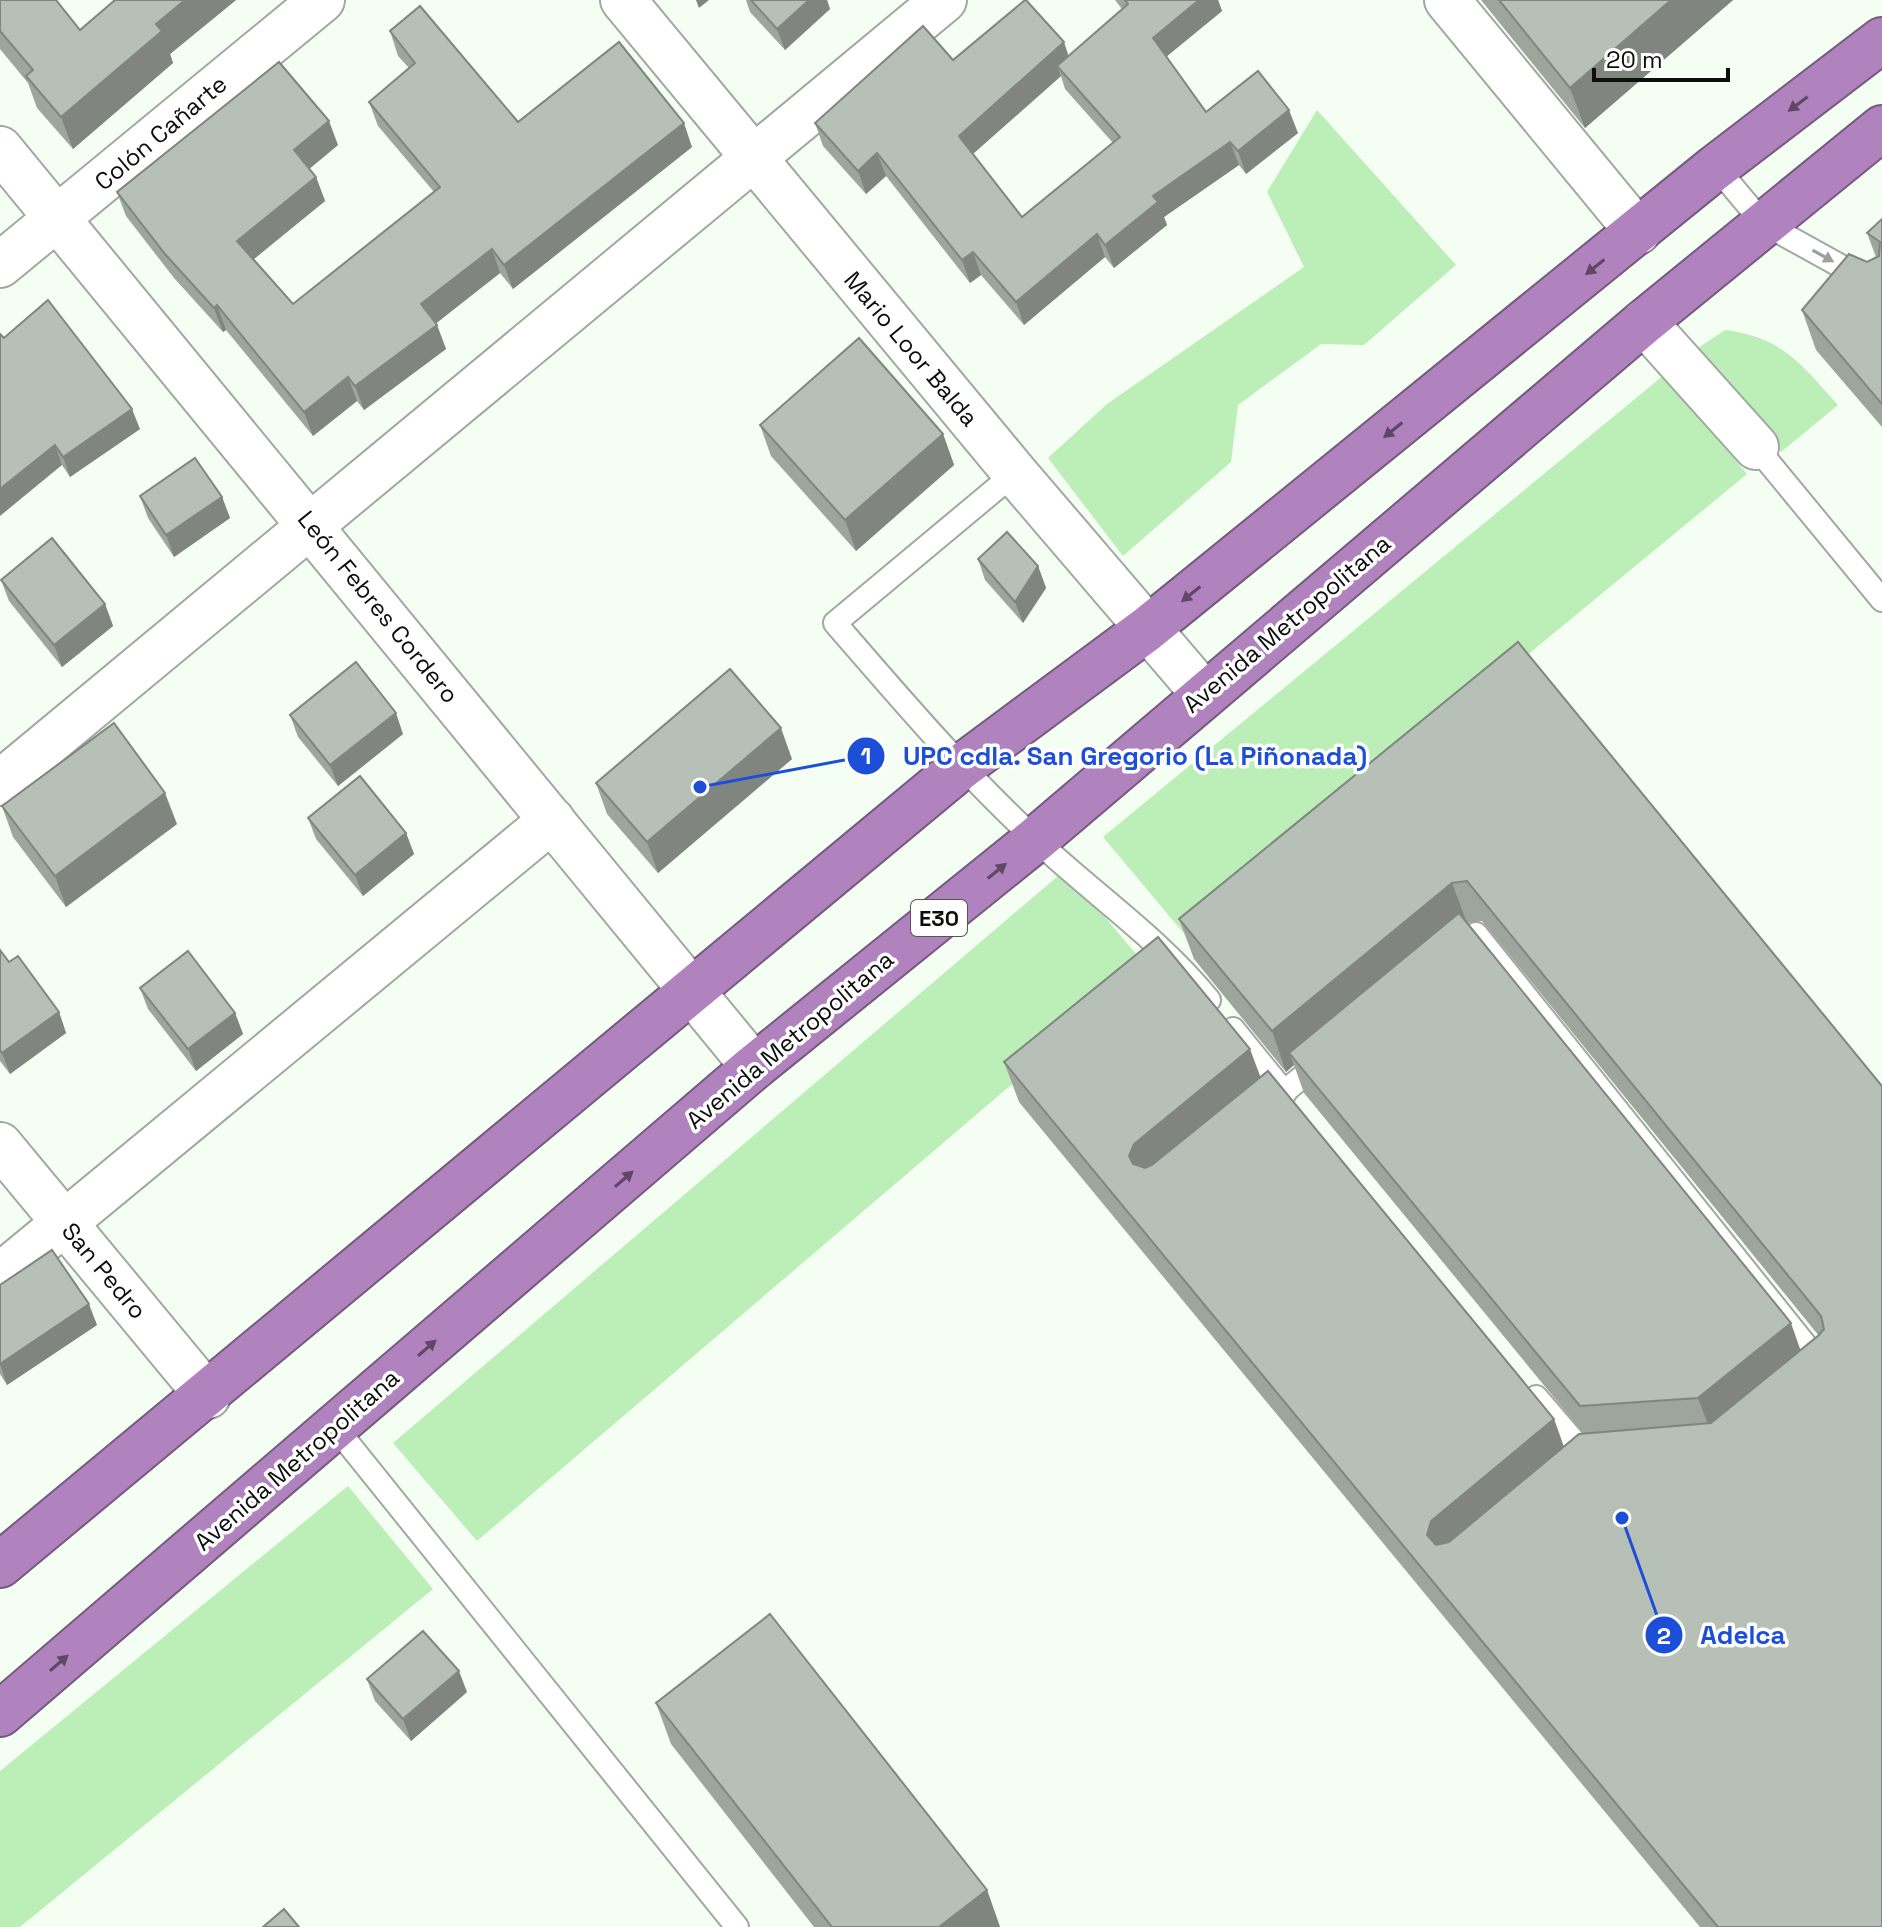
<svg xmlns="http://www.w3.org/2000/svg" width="1882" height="1927" font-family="'Space Grotesk',sans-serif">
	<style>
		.green { fill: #bceeb8 }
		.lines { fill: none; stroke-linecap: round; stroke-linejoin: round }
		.lane-casing { stroke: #a0a99f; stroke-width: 26 }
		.street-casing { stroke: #a0a99f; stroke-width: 48 }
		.highway-casing { stroke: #76597f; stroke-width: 48 }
		.lane { stroke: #fff; stroke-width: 22 }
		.street { stroke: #fff; stroke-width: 44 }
		.highway { stroke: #b082be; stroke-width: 44 }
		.wall { fill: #9da59d; fill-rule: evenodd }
		.shaded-wall { fill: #80867f }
		.building { fill: #b7c0b6; stroke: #80867f; stroke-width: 2 }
		.oneway { fill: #5e4864 }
		.oneway2 { fill: #9d9f9d }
		.labels { text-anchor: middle; stroke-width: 7; stroke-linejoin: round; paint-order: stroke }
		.shield { fill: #fff; stroke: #545654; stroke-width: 2 }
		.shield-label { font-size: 22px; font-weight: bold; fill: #0b0e0b }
		.street-label { font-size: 24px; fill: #0b0e0b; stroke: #fff }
		.leader { fill: none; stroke: #1d4ed8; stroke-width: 3 }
		.callout-dot { fill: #1d4ed8; stroke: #fff; stroke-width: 3 }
		.mark-label { font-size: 24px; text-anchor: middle; font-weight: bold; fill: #fff }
		.callout-label { font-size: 26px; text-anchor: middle; font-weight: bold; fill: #1d4ed8; stroke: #fff; stroke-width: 7; stroke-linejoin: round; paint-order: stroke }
	</style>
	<rect width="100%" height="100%" fill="#f4fef3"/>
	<g class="green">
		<path d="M 1317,110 L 1456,265 L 1364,345 L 1321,344 L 1238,405 L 1231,462 L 1123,556 L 1048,458 L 1107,404 L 1304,267 L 1267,192 Z"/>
		<path d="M 1725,330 C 1782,337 1801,364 1838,405 L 1781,452 L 1695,350 Z"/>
		<path d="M 1664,375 L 1747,474 L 1186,936 L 1103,837 Z"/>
		<path d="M 1065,870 L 1148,968 L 477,1541 L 393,1443 Z"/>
		<path d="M 348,1486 L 433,1589 L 20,1927 L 0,1927 L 0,1771 Z"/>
	</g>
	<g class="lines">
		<defs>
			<g id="lane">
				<path d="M 1716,167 L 1763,223 L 1882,289"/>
				<path d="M 1756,447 L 1882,600"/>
				<path d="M 1015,473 L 835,623 C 899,697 962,771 1034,838 C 1092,893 1159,938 1209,1000"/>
				<path d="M 1454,952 L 1476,934 L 1823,1367"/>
				<path d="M 1233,1029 L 1285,1093"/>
				<path d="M 1263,1109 L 1323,1060"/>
				<path d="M 1536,1397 L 1591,1461"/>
				<path d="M 335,1427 L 737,1927"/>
			</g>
			<g id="street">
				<path d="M 623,0 L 1015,473 L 1204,694"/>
				<path d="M 1447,0 L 1638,232"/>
				<path d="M 0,149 L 754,1067"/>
				<path d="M 0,265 L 322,0"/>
				<path d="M 1644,322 L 1756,447"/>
				<path d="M 0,783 L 944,0"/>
				<path d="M 0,1145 L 208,1396"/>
				<path d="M 0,1276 L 552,820"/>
			</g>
			<g id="highway">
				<path d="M 0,1565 L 961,767 L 1147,629 L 1716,167 L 1882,40"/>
				<path d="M 0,1714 L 754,1067 L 1035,840 L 1644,322 L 1882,128"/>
			</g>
		</defs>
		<use href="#lane" class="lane-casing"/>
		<use href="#street" class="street-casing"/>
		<use href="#highway" class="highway-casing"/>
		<use href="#lane" class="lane"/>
		<use href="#street" class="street"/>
		<use href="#highway" class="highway"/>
	</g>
	<g class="wall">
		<path d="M 0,0 L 80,30 L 115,0 L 236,0 L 170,54 L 173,63 L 73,149 L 37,108 L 28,83 L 0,49 Z"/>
		<path d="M 746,0 L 827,0 L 830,9 L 785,50 L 750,12 Z"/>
		<path d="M 1115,0 L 1218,0 L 1222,11 L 1166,57 L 1206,112 L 1298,133 L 1246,174 L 1239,165 L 1164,217 L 1167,225 L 1114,268 L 1105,257 L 1024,325 L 981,275 L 970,283 L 886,176 L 866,194 L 823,146 L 815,123 L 953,60 L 1069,55 L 1122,9 ZM 1061,76 L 1065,89 L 1113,143 L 1022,217 L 973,154 Z"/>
		<path d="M 1481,0 L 1733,0 L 1585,128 Z"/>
		<path d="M 390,31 L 518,122 L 692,147 L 513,289 L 500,273 L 436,323 L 446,349 L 364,410 L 357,401 L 313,436 L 226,330 L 223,332 L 174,278 L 126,216 L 117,192 L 338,145 L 309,169 L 316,177 L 325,201 L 253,260 L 293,304 L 434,192 L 378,126 L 369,102 L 409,68 L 398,56 Z"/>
		<path d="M 1882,219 L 1882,427 L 1816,350 L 1802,310 L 1867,262 L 1876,257 L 1867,233 Z"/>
		<path d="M 4,338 L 140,429 L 70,477 L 62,465 Z"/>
		<path d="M 760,425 L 943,434 L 954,465 L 856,551 L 771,456 Z"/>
		<path d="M 140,496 L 222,497 L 230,518 L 174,557 L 148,518 Z"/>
		<path d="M 978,559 L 1038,566 L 1046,588 L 1023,623 L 985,580 Z"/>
		<path d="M 1,580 L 105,604 L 113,626 L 62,667 L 9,601 Z"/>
		<path d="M 1518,642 L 1882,1086 L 1882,1927 L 1700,1927 L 1019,1102 L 1004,1062 L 1260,1077 L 1554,1419 L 1564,1447 L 1584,1434 L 1304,1093 L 1294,1065 L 1286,1072 L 1194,959 L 1179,919 ZM 1482,921 L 1819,1336 L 1801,1350 L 1467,923 Z"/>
		<path d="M 290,715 L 403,734 L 338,786 L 298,737 Z"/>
		<path d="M 792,759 L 658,873 L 607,814 L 596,783 Z"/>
		<path d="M 2,806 L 177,824 L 66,907 L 13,837 Z"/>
		<path d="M 308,818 L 406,833 L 414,854 L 363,896 L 316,839 Z"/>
		<path d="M 0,950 L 9,962 L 59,1012 L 66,1033 L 10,1074 L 0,1061 Z"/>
		<path d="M 140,988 L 235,1013 L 243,1034 L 196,1071 L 148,1009 Z"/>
		<path d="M 0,1285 L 97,1325 L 7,1385 L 0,1374 Z"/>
		<path d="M 367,1679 L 467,1692 L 411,1741 L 375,1701 Z"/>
		<path d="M 656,1703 L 987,1890 L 1000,1927 L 814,1927 L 671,1744 Z"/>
	</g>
	<g class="shaded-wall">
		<path d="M 185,0 L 236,0 L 170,54 L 173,63 L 73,149 L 61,117 L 156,24 Z"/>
		<path d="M 696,0 L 709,0 L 699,8 Z"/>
		<path d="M 809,0 L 827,0 L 830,9 L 785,50 L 777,29 Z"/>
		<path d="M 1199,0 L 1218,0 L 1222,11 L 1161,61 L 1153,38 Z"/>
		<path d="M 1671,0 L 1733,0 L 1585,128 L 1570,88 Z"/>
		<path d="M 1064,42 L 1072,66 L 1057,66 L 1061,76 L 967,159 L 959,136 Z"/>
		<path d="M 1289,110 L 1298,133 L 1246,174 L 1238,151 Z"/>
		<path d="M 329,121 L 338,145 L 303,174 L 294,150 Z"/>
		<path d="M 684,123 L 692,147 L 513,289 L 504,265 Z"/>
		<path d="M 1230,142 L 1239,165 L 1164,217 L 1167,225 L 1114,268 L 1105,245 L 1153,196 Z"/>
		<path d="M 877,153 L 886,176 L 866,194 L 858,171 Z"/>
		<path d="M 316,177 L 325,201 L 245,266 L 237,241 Z"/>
		<path d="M 1097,234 L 1105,257 L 1024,325 L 1016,302 Z"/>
		<path d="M 492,249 L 500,273 L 429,329 L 421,304 Z"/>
		<path d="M 973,252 L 981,275 L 970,283 L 962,260 Z"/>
		<path d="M 217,305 L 226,330 L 223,332 L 214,308 Z"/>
		<path d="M 437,325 L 446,349 L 364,410 L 355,386 Z"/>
		<path d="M 348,377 L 357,401 L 313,436 L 304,412 Z"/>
		<path d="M 132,409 L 140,429 L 70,477 L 63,457 Z"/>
		<path d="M 943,434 L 954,465 L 856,551 L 845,520 Z"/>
		<path d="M 55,445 L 62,465 L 0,516 L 0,489 Z"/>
		<path d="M 222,497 L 230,518 L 174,557 L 166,535 Z"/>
		<path d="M 1038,566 L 1046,588 L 1023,623 L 1015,602 Z"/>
		<path d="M 105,604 L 113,626 L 62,667 L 54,645 Z"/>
		<path d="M 396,713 L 403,734 L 338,786 L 330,765 Z"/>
		<path d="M 781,728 L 792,759 L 658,873 L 647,842 Z"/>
		<path d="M 165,793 L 177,824 L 66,907 L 55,876 Z"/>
		<path d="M 406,833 L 414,854 L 363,896 L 355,875 Z"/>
		<path d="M 1452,883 L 1467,923 L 1289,1053 L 1294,1065 L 1286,1072 L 1272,1031 Z"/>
		<path d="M 59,1012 L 66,1033 L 10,1074 L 2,1053 Z"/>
		<path d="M 235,1013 L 243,1034 L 196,1071 L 188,1049 Z"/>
		<path d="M 1250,1049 L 1265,1089 L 1144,1196 L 1129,1156 L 1134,1144 Z"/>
		<path d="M 89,1304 L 97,1325 L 7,1385 L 0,1364 Z"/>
		<path d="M 1791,1323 L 1805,1363 L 1713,1438 L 1698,1398 Z"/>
		<path d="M 1554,1419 L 1568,1459 L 1441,1575 L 1427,1535 L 1431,1521 Z"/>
		<path d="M 459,1671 L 467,1692 L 411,1741 L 403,1719 Z"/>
		<path d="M 987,1890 L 1000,1927 L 939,1927 Z"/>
	</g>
	<g class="building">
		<path d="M 0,0 L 56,0 L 80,30 L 115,0 L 185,0 L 156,24 L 162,31 L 61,117 L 26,76 L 33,70 L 0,31 Z"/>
		<path d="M 751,0 L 809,0 L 777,29 Z"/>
		<path d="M 1025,0 L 1026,0 L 1064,42 L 959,136 L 1022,217 L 1120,137 L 1057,66 L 1128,4 L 1125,0 L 1199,0 L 1153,38 L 1206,112 L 1258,71 L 1289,110 L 1238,151 L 1230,142 L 1153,196 L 1158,202 L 1105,245 L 1097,234 L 1016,302 L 973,252 L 962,260 L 877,153 L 858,171 L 815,123 L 923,26 L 953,60 Z"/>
		<path d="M 1499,0 L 1671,0 L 1570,88 Z"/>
		<path d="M 420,6 L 518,122 L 619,42 L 684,123 L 504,265 L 492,249 L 421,304 L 437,325 L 355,386 L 348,377 L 304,412 L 217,305 L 214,308 L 165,254 L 117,192 L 279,62 L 329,121 L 294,150 L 316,177 L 237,241 L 293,304 L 440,187 L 369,102 L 415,63 L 390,31 Z"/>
		<path d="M 1882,219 L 1882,404 L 1802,310 L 1849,254 L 1867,262 L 1879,256 L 1880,242 L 1867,233 Z"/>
		<path d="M 48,300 L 132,409 L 63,457 L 55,445 L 0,489 L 0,334 L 4,338 Z"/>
		<path d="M 859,338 L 943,434 L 845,520 L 760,425 Z"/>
		<path d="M 195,458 L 222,497 L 166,535 L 140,496 Z"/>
		<path d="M 1007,532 L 1038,566 L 1015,602 L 978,559 Z"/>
		<path d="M 52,538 L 105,604 L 54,645 L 1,580 Z"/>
		<path d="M 1518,642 L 1882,1086 L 1882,1927 L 1718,1927 L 1004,1062 L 1158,937 L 1250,1049 L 1134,1144 L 1129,1156 L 1133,1164 L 1145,1168 L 1152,1165 L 1268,1071 L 1554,1419 L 1431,1521 L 1427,1535 L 1436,1545 L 1449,1542 L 1579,1434 L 1711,1423 L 1819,1335 L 1824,1329 L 1821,1316 L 1467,881 L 1452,883 L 1272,1031 L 1179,919 Z"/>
		<path d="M 356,662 L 396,713 L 330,765 L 290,715 Z"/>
		<path d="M 730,669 L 781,728 L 647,842 L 596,783 Z"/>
		<path d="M 114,723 L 165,793 L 55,876 L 2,806 Z"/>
		<path d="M 360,776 L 406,833 L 355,875 L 308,818 Z"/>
		<path d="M 1459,913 L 1791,1323 L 1698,1398 L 1580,1406 L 1289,1053 Z"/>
		<path d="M 0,950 L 9,962 L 18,956 L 59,1012 L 2,1053 L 0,1050 Z"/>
		<path d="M 188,951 L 235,1013 L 188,1049 L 140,988 Z"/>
		<path d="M 52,1250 L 89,1304 L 0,1364 L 0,1285 Z"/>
		<path d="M 770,1614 L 987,1890 L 939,1927 L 832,1927 L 656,1703 Z"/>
		<path d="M 423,1631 L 459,1671 L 403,1719 L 367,1679 Z"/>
		<path d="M 284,1909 L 299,1927 L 263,1927 Z"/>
	</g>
	<defs><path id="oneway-solid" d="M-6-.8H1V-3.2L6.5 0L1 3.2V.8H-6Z" transform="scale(2)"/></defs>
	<g class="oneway">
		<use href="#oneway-solid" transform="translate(1798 104) rotate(143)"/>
		<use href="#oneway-solid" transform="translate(1595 267) rotate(141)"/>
		<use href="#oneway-solid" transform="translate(1393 430) rotate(141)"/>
		<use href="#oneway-solid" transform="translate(1191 594) rotate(141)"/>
		<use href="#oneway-solid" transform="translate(997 871) rotate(-39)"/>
		<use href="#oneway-solid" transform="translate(624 1179) rotate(-41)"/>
		<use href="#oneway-solid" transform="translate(427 1348) rotate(-41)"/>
		<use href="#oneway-solid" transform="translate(59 1663) rotate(-41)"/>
	</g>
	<use class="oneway2" href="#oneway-solid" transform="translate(1823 256) rotate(29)"/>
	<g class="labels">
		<rect class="shield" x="911" y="900" width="56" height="36" rx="6"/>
		<g class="shield-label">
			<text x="939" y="926">E30</text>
		</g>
		<g class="street-label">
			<text transform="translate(161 133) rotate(-40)" y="8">Colón Cañarte</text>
			<text transform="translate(911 349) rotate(50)" y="8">Mario Loor Balda</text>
			<text transform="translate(378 607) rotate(51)" y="8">León Febres Cordero</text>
			<text transform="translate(1287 624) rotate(-40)" y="8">Avenida Metropolitana</text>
			<text transform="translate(790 1040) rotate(-40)" y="8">Avenida Metropolitana</text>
			<text transform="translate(104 1271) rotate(50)" y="8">San Pedro</text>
			<text transform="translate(297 1460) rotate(-41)" y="8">Avenida Metropolitana</text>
		</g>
	</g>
	<path class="leader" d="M700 787L866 756M1622 1518L1664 1635"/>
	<g class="callout-dot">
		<circle cx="700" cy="787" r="8"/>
		<circle cx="1622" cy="1518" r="8"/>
		<circle cx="866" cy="756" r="20"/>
		<circle cx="1664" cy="1635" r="20"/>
	</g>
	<g class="mark-label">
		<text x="866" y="764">1</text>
		<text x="1664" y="1644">2</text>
	</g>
	<g class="callout-label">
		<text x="1135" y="765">UPC cdla. San Gregorio (La Piñonada)</text>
		<text x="1743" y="1644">Adelca</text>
	</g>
	<path d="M1594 68v12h134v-12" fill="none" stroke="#0b0e0b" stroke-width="4"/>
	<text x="1606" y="68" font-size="24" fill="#0b0e0b" stroke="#ffffff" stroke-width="6" paint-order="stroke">20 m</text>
</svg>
